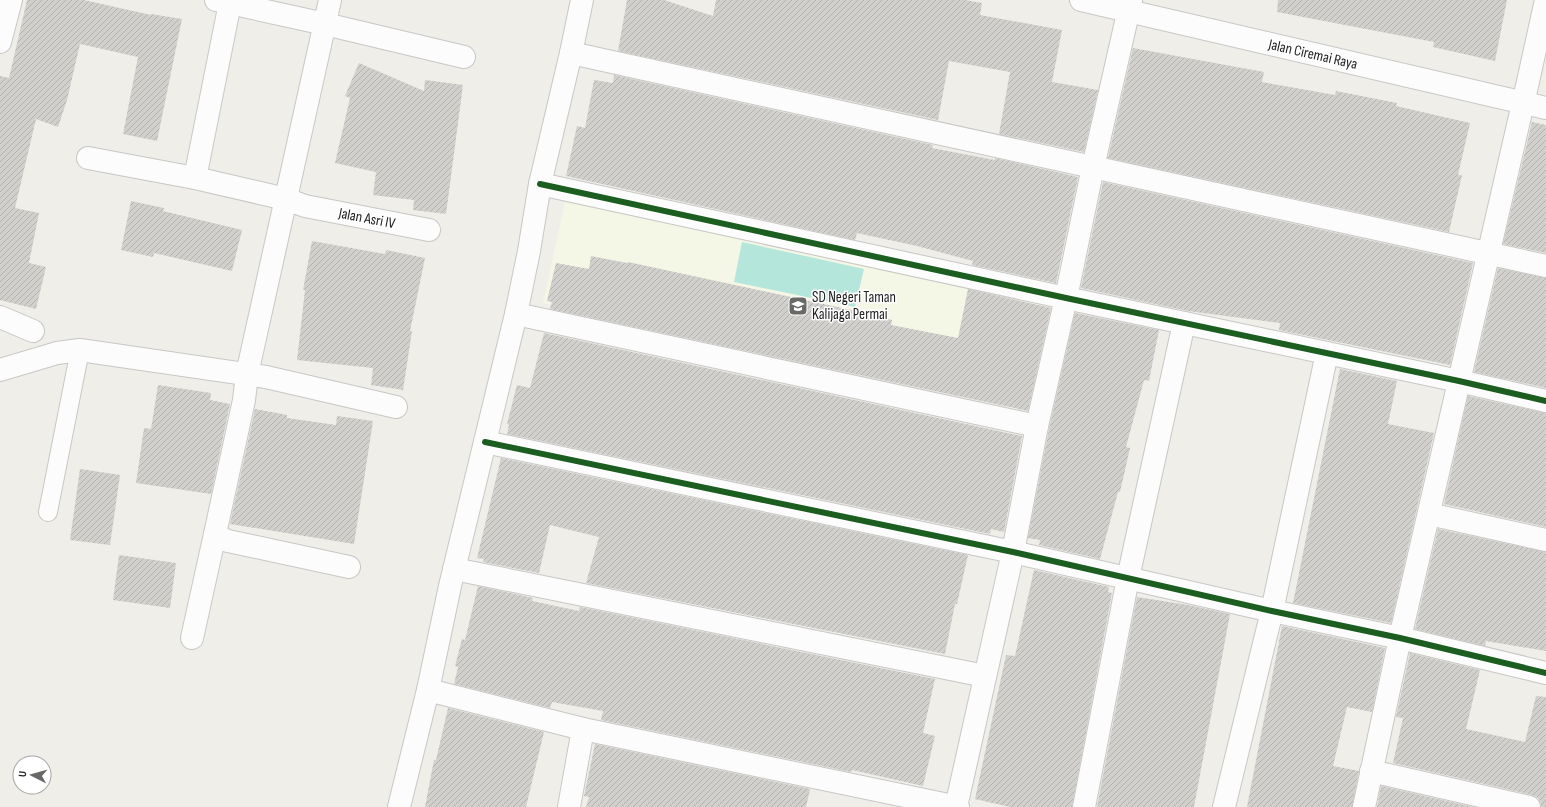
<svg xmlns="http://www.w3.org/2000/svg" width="1546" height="807" font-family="'Sofia Sans Condensed',sans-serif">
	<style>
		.education { fill: #f4f7e5 }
		.pitch { fill: #b5e6db }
		.building { fill: url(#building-hatch) }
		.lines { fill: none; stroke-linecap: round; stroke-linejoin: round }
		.service-casing { stroke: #c7c7c5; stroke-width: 20 }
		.minor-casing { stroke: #c7c7c5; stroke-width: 24 }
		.service { stroke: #fdfcfc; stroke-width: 18 }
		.minor { stroke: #fdfcfc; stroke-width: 22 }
		.cycleway-casing { stroke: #fff; stroke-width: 8 }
		.cycleway { stroke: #1b5e20; stroke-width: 6 }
		.labels { text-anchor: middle; stroke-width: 3; stroke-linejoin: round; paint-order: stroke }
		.street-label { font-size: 15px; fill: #202020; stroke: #fff }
		.poi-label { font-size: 15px; fill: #202020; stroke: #fff; text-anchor: start }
	</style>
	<defs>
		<pattern id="building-hatch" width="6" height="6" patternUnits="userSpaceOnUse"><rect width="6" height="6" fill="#d1d0cc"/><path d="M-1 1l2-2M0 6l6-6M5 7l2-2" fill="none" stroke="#b3b2af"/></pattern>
	</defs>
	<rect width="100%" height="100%" fill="#efeee9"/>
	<path class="education" d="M 565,202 L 1040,304 L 1041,308 L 1019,408 L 1017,409 L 805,358 L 543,303 Z"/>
	<path class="pitch" d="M 742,242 L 864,269 L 855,307 L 734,282 Z"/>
	<g class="building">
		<path d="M 27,0 L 84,0 L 151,15 L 151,14 L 182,19 L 157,141 L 123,134 L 138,57 L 80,44 L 67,100 L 58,127 L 36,119 L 15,208 L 39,213 L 29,263 L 46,267 L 36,309 L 0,300 L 0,76 L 9,78 Z"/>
		<path d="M 627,0 L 664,0 L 713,16 L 716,0 L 965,0 L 982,3 L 980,15 L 1062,30 L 1052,82 L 1098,90 L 1084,152 L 999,134 L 1010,72 L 949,61 L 938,120 L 618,51 Z"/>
		<path d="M 1278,0 L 1507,0 L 1495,61 L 1433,47 L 1434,42 L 1277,12 Z"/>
		<path d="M 1133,48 L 1264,72 L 1262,82 L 1335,95 L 1336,91 L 1397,103 L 1396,106 L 1470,123 L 1458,175 L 1462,175 L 1449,232 L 1108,158 Z"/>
		<path d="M 359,63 L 424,91 L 425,80 L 463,85 L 446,214 L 413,210 L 414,200 L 373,195 L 376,172 L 335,163 L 350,98 L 345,96 Z"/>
		<path d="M 614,75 L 933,145 L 932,148 L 995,160 L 995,158 L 1078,177 L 1056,283 L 972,265 L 973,261 L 917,246 L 857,233 L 855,240 L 566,176 L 577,126 L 585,128 L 594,80 L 613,83 Z"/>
		<path d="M 1532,122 L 1546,125 L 1546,253 L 1503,244 Z"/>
		<path d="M 1103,182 L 1473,263 L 1450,365 L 1279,330 L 1280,323 L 1188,311 L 1081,288 Z"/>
		<path d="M 131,201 L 164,208 L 163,211 L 242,230 L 232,271 L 154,253 L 153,257 L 121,250 Z"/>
		<path d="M 312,241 L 385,254 L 386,250 L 425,258 L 410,331 L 412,331 L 403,390 L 371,385 L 373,368 L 297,360 L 305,290 L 303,290 Z"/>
		<path d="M 591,256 L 627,263 L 628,262 L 856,311 L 892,320 L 891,325 L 958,338 L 968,289 L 1051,308 L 1028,411 L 550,309 L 552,302 L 547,301 L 556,263 L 589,269 Z"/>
		<path d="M 1498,268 L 1546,278 L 1546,388 L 1474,372 Z"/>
		<path d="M 1075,313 L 1159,330 L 1149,381 L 1144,380 L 1126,447 L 1130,448 L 1120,492 L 1118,492 L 1100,559 L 1039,545 L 1040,540 L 1028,538 L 1049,429 Z"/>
		<path d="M 544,333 L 1022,436 L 1004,532 L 991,529 L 990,534 L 507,434 L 509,425 L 507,424 L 517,385 L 530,388 Z"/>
		<path d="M 1340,369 L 1397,381 L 1388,424 L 1434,433 L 1391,623 L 1293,603 Z"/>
		<path d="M 158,385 L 211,393 L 210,400 L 230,404 L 211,494 L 136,483 L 144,428 L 151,429 Z"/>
		<path d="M 1468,396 L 1546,413 L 1546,527 L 1444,504 Z"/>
		<path d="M 255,409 L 287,415 L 287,418 L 336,425 L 337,416 L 373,421 L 354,544 L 230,524 Z"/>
		<path d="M 501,458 L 968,555 L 957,604 L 955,604 L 945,654 L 586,583 L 599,537 L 550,525 L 539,573 L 483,562 L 484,559 L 477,558 Z"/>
		<path d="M 80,469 L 120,475 L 110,545 L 70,540 Z"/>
		<path d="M 1438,529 L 1546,552 L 1546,651 L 1486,641 L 1485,646 L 1415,629 Z"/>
		<path d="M 119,555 L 176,563 L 170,608 L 113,600 Z"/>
		<path d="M 1034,570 L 1109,587 L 1108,592 L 1112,593 L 1072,807 L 1010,807 L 975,799 L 1006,655 L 1015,656 Z"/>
		<path d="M 478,586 L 533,598 L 532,601 L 579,611 L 580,607 L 935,679 L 923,733 L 935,736 L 923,786 L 852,770 L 851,772 L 601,720 L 603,711 L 552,702 L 550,708 L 454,684 L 458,667 L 455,666 L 462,639 L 465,640 Z"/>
		<path d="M 1137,597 L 1188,605 L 1230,614 L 1194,807 L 1097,807 Z"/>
		<path d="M 1282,626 L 1385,648 L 1372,712 L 1347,707 L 1333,766 L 1359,771 L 1352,807 L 1247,807 Z"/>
		<path d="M 1410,653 L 1480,670 L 1466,729 L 1525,742 L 1536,696 L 1546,697 L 1546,807 L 1541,807 L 1541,803 L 1538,798 L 1532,795 L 1393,763 L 1403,718 L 1396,717 Z"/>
		<path d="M 448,708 L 544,732 L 526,807 L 425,807 L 434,760 L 436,760 Z"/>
		<path d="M 595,744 L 810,789 L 806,807 L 586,807 L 589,797 L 584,796 Z"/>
		<path d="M 1381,786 L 1473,807 L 1377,807 Z"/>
	</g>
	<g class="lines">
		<defs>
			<path id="service" d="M 48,512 L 80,350"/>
			<g id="minor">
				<path d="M 216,0 L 325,24 L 464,57"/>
				<path d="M 330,0 L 247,374 L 244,400 L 215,534 L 218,537 L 228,541 L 349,567"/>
				<path d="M 1081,0 L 1546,108"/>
				<path d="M 0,42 L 11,0"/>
				<path d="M 571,53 L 1546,266"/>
				<path d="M 88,158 L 195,178 L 286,199 L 305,206 L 429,230"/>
				<path d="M 195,178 L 230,3"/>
				<path d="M 540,184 L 1066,298 L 1459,381 L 1546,401"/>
				<path d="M 516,314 L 1037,426"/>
				<path d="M 0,317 L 33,331"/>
				<path d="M 0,370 L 57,353 L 80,350 L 266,377 L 396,407"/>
				<path d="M 485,442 L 1013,552 L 1272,611 L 1400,638 L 1546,673"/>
				<path d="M 1429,514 L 1546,540"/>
				<path d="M 454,569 L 985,676"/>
				<path d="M 192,638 L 215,534"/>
				<path d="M 428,690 L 583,729 L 958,807"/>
				<path d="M 1371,771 L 1529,807"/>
				<path d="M 399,807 L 428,690 L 450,586 L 516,314 L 529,251 L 540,184 L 571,53 L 582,0"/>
				<path d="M 569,807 L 583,729"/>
				<path d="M 956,807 L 1013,552 L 1037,426 L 1066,298 L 1093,167 L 1131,0"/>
				<path d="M 1084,807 L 1128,578 L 1184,323"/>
				<path d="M 1224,807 L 1272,611 L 1327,353"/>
				<path d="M 1364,807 L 1400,638 L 1527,86 L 1546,0"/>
			</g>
		</defs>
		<use href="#service" class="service-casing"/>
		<use href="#minor" class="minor-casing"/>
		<use href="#service" class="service"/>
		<use href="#minor" class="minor"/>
		<defs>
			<g id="cycleway">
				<path d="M 540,184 L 1066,298 L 1459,381 L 1546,401"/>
				<path d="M 485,442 L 1013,552 L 1272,611 L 1400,638 L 1546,673"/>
			</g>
		</defs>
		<use href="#cycleway" class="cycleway-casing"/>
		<use href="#cycleway" class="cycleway"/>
	</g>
	<defs>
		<symbol id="school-square" viewBox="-11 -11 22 22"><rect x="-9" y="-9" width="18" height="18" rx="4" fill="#686866" stroke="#fff"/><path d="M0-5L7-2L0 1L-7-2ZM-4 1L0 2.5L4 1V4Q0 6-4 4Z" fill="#fff"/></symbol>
	</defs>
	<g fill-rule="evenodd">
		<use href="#school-square" x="787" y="295" width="22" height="22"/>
	</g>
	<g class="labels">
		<g class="street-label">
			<text transform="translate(1313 54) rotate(13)" y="5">Jalan Ciremai Raya</text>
			<text transform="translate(367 218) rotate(11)" y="5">Jalan Asri IV</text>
		</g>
		<g class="poi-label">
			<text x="812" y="302">SD Negeri Taman<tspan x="812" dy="17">Kalijaga Permai</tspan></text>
		</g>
	</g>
	<g transform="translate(32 775) rotate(276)"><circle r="19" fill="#ffffff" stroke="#a6a6a6"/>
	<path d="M0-3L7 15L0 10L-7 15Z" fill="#686866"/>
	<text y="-6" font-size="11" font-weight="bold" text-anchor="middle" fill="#202020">U</text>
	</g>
</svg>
